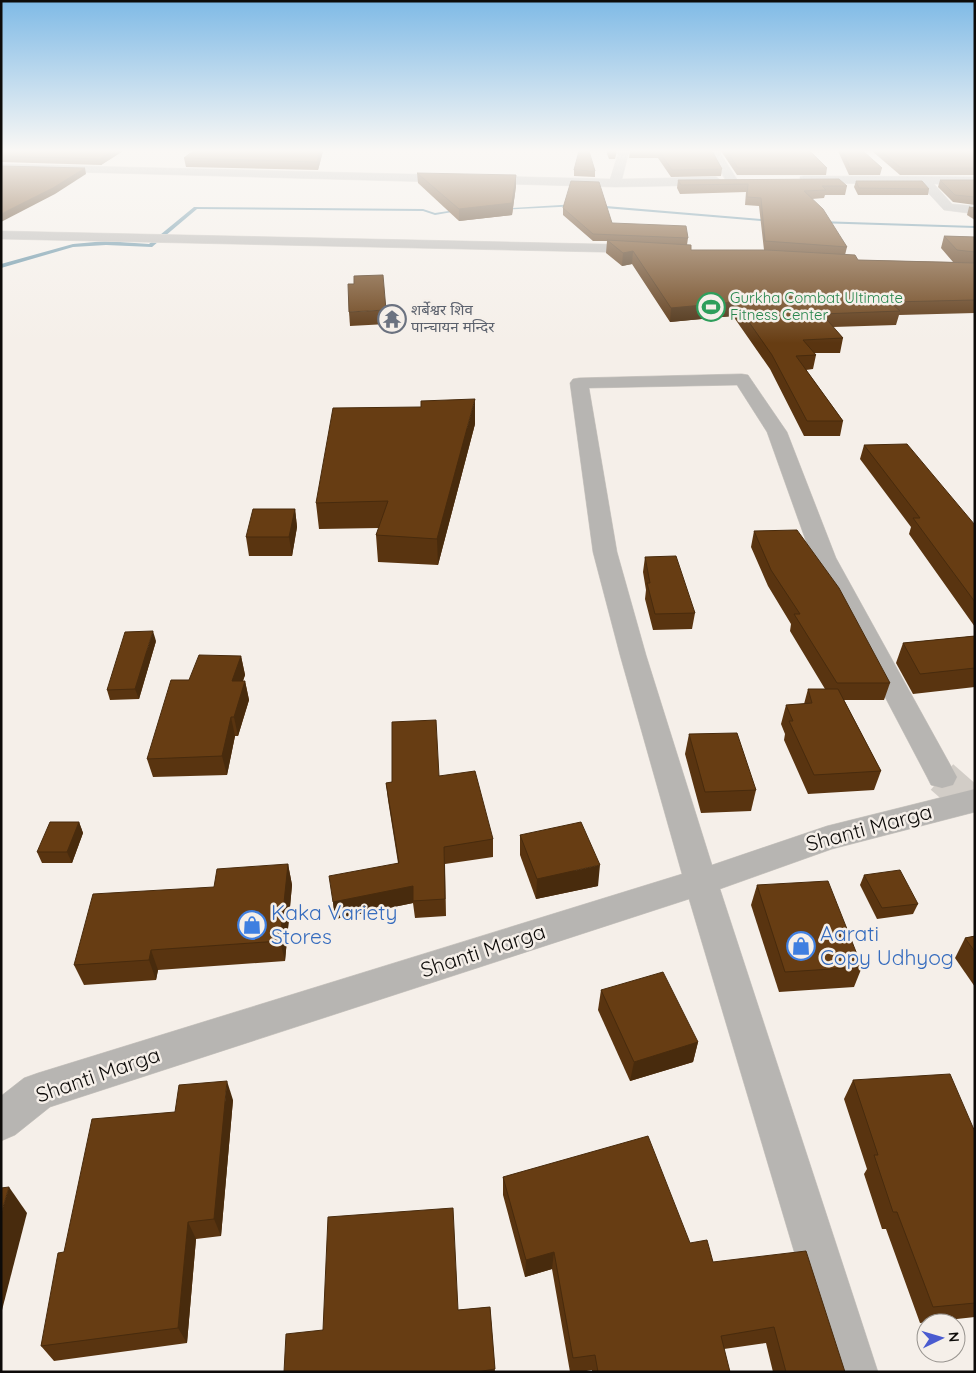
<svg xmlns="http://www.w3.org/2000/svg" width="976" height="1373" font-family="Quicksand,'Noto Sans Devanagari',sans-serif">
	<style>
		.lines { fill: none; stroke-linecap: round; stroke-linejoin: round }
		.stream { fill: #5e8ca1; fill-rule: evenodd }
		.minor-tunnel { stroke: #d2cdc7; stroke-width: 34; stroke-dasharray: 34 17; stroke-linecap: butt }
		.minor-casing { stroke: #d0cbc5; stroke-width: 1 }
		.minor { fill: #b7b5b2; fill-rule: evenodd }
		.wall { fill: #593410 }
		.shaded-wall { fill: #482b0d }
		.building { fill: #673d13; stroke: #482b0d }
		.labels { text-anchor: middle; stroke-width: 5; stroke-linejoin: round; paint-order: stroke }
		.far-leisure-label { font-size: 15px; fill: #27864d; stroke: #f5efe9; text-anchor: start }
		.far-worship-label { font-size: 15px; fill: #5b616d; stroke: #f5efe9; text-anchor: start }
		.near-street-label { font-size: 21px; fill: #0d0b09; stroke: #f5efe9 }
		.near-shop-label { font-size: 21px; fill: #366cbe; stroke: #f5efe9; text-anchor: start }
	</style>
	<rect width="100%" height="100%" fill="#f5efe9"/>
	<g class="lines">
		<g class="stream">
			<path d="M 577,204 L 579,206 L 499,210 L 497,209 Z"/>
			<path d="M 594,205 L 774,220 L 776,221 L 774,222 L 592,207 Z"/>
			<path d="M 194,207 L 423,209 L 435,213 L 462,209 L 464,210 L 435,215 L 423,211 L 197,209 L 152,247 L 106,245 L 73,247 L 1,268 L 1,264 L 73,244 L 106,241 L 149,244 Z"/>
			<path d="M 818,221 L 975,226 L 975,228 L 816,223 Z"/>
		</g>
		<path class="minor-tunnel" d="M 942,777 L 975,806"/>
		<defs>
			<g id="minor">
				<path d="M 619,151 L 629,151 L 622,179 L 716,177 L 722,181 L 716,185 L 615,187 L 1,170 L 1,164 L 610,179 Z"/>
				<path d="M 709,151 L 719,151 L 738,181 L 736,184 L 728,184 Z"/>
				<path d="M 804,176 L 975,177 L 975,185 L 934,184 L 952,204 L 975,206 L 975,214 L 944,210 L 920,184 L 800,183 L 800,177 Z"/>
				<path d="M 1,231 L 645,245 L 652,249 L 645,253 L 1,239 Z"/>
				<path d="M 742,374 L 748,375 L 787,432 L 836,558 L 957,777 L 953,785 L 942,788 L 931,785 L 927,777 L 812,558 L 767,432 L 737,385 L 589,388 L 617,552 L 646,655 L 712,865 L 827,826 L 975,789 L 975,812 L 832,849 L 720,889 L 878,1372 L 830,1372 L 689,899 L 50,1107 L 15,1135 L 1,1141 L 1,1096 L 24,1078 L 38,1073 L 682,874 L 620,655 L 593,552 L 570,383 L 573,379 L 579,378 Z"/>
			</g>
		</defs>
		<use href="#minor" class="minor-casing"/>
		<use href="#minor" class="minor"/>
	</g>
	<g class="wall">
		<path d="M 123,151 L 101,165 L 1,162 L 1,153 Z"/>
		<path d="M 323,151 L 318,170 L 186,167 L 184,158 Z"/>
		<path d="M 606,151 L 617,151 L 615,159 L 609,159 Z"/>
		<path d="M 630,151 L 712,151 L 722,169 L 721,176 L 671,177 L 658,158 L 629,158 Z"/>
		<path d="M 721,151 L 810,151 L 827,168 L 826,175 L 737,175 Z"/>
		<path d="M 838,151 L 863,151 L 882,168 L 880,175 L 849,175 Z"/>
		<path d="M 872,151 L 975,151 L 975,175 L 900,175 Z"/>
		<path d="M 574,170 L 595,171 L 595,177 L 574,176 Z"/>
		<path d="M 417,173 L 516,186 L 512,215 L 459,221 L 418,183 Z"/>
		<path d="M 678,180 L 847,186 L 845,195 L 825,195 L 824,198 L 812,199 L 847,247 L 845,255 L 858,260 L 953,262 L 941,248 L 944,236 L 975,237 L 975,313 L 899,315 L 896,325 L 833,327 L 843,338 L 840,353 L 814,353 L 816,355 L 813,369 L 806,370 L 843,421 L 840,436 L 804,436 L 770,369 L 733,316 L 670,322 L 632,264 L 622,266 L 606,253 L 607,241 L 593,241 L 563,215 L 563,208 L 612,223 L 688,238 L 687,245 L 691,250 L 764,250 L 759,206 L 745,205 L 746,192 L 680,194 L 677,188 Z"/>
		<path d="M 940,180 L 975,180 L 975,205 L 953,202 L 938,187 Z"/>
		<path d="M 856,181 L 929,189 L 928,195 L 858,195 L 854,187 Z"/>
		<path d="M 969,207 L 975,208 L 975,220 L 967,215 Z"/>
		<path d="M 386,310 L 387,324 L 350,326 L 349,312 Z"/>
		<path d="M 475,424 L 438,565 L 378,562 L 376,535 L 379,528 L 319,529 L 316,503 Z"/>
		<path d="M 864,445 L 975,525 L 975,627 L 909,534 L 911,527 L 860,459 Z"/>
		<path d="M 295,509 L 297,527 L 292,556 L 249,556 L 246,537 Z"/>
		<path d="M 754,531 L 890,683 L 884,700 L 844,700 L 881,771 L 874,790 L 808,794 L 784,740 L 785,734 L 781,724 L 786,705 L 804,704 L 808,689 L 825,689 L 790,631 L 791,624 L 768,586 L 751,547 Z"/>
		<path d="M 645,557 L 695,613 L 692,629 L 653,630 L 645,599 L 646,590 L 643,572 Z"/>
		<path d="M 975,636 L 975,687 L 913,694 L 896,663 L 903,643 Z"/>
		<path d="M 156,641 L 139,699 L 110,700 L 107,690 Z"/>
		<path d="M 241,656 L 245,675 L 243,681 L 245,681 L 249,700 L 238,736 L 235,736 L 227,775 L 153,777 L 147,759 L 189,680 Z"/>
		<path d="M 689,734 L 756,790 L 751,811 L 701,813 L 685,754 Z"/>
		<path d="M 439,776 L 493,839 L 493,857 L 445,864 L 446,916 L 415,918 L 413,903 L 335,919 L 333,902 L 398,863 L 388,800 L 386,783 Z"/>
		<path d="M 79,822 L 83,833 L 72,863 L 42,863 L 37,852 Z"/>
		<path d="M 520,835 L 598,886 L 536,899 L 520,855 Z"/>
		<path d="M 288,864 L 292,885 L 285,961 L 158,970 L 156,980 L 84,985 L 74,965 L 214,887 Z"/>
		<path d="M 864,875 L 918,904 L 913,914 L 877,919 L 860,885 Z"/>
		<path d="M 757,885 L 862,967 L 854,987 L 779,992 L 751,905 Z"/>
		<path d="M 975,936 L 975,987 L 955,958 L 965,938 Z"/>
		<path d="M 601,990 L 698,1042 L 693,1062 L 630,1081 L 598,1010 Z"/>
		<path d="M 853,1080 L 975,1132 L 975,1317 L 920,1323 L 886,1229 L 882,1229 L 864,1174 L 867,1169 L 844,1099 Z"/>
		<path d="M 233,1100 L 221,1236 L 196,1239 L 187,1343 L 54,1361 L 41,1346 L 64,1252 L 175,1112 Z"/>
		<path d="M 503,1177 L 690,1243 L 845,1372 L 773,1372 L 766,1343 L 724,1349 L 730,1372 L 592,1372 L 592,1370 L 581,1372 L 570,1372 L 552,1269 L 525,1277 L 503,1195 Z"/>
		<path d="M 490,1307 L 495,1372 L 284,1372 L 323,1330 L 458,1310 Z"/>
	</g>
	<g class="shaded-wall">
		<path d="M 112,151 L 123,151 L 101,165 L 100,159 Z"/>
		<path d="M 320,151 L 323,151 L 318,170 L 317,162 Z"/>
		<path d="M 85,168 L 86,174 L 55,194 L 1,222 L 1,214 Z"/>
		<path d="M 516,175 L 516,186 L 512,215 L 459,221 L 459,209 Z"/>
		<path d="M 633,251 L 632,264 L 622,266 L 623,253 Z"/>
		<path d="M 735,302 L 733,316 L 670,322 L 671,308 Z"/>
		<path d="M 475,399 L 475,424 L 438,565 L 437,539 Z"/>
		<path d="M 295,509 L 297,527 L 292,556 L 289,537 Z"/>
		<path d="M 153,631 L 156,641 L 139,699 L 135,689 Z"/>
		<path d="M 241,656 L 245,675 L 236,699 L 232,681 Z"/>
		<path d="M 245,681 L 249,700 L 238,736 L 234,717 Z"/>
		<path d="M 231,717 L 235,736 L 227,775 L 222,756 Z"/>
		<path d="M 79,822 L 83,833 L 72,863 L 67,852 Z"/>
		<path d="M 288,864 L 292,885 L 285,961 L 280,941 Z"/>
		<path d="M 600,865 L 598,886 L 536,899 L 537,879 Z"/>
		<path d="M 413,886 L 413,903 L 335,919 L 333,902 Z"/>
		<path d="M 151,950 L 158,970 L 156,980 L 149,960 Z"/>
		<path d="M 698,1042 L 693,1062 L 630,1081 L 634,1062 Z"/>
		<path d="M 227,1081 L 233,1100 L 221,1236 L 214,1219 Z"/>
		<path d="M 9,1187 L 27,1213 L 1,1314 L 1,1214 Z"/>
		<path d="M 188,1222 L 196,1239 L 187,1343 L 178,1328 Z"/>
		<path d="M 554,1252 L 552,1269 L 525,1277 L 526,1260 Z"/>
	</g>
	<g class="building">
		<path d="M 5,151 L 112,151 L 100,159 L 1,156 L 1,153 Z"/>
		<path d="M 193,151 L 320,151 L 317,162 L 184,158 Z"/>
		<path d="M 579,151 L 589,151 L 595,171 L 574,170 Z"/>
		<path d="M 630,151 L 712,151 L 722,169 L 672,170 L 659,151 Z"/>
		<path d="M 727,151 L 810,151 L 827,168 L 738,168 Z"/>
		<path d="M 843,151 L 863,151 L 882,168 L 850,168 Z"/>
		<path d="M 881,151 L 975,151 L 975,168 L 901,168 Z"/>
		<path d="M 1,166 L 85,168 L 53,188 L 1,214 Z"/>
		<path d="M 417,173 L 516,175 L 512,203 L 459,209 Z"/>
		<path d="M 839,179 L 847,186 L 822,186 L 826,190 L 804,191 L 823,209 L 847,247 L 765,241 L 761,198 L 747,197 L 748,184 L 681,185 L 678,180 Z"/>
		<path d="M 940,180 L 975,180 L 975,197 L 955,195 Z"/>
		<path d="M 571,181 L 599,182 L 612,223 L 686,226 L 688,238 L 593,234 L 563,208 Z"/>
		<path d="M 856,181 L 922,181 L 929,189 L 859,188 Z"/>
		<path d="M 969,207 L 975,208 L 975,211 Z"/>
		<path d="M 944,236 L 975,237 L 975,252 L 957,250 Z"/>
		<path d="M 607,240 L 691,245 L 691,250 L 767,250 L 855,255 L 858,260 L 975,263 L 975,300 L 890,302 L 900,311 L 822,314 L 843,338 L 803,340 L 816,355 L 796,356 L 843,421 L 807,421 L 772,355 L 735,302 L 671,308 L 633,251 L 623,253 Z"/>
		<path d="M 383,275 L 386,310 L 349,312 L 348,284 L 354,284 L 354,276 Z"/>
		<path d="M 475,399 L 437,539 L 376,535 L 388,501 L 316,503 L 333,408 L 421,407 L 421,401 Z"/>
		<path d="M 907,444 L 975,525 L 975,602 L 913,518 L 920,518 L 864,445 Z"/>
		<path d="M 253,509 L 295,509 L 289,537 L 246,537 Z"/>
		<path d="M 797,530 L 839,588 L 890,683 L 837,683 L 794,614 L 800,614 L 771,570 L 754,531 Z"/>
		<path d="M 676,556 L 695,613 L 655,614 L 647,583 L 650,583 L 645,557 Z"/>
		<path d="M 153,631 L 135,689 L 107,690 L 125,632 Z"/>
		<path d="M 975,636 L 975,668 L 920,674 L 903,643 Z"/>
		<path d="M 199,655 L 241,656 L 232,681 L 245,681 L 234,717 L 231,717 L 222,756 L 147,759 L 171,680 L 189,680 Z"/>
		<path d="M 808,689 L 838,689 L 881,771 L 814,775 L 789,721 L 793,721 L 786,705 L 812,703 Z"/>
		<path d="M 436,720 L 439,776 L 475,771 L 493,839 L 444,847 L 445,899 L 413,901 L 413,886 L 333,902 L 329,876 L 399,863 L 386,783 L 392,782 L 392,722 Z"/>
		<path d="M 737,733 L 756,790 L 705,792 L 689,734 Z"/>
		<path d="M 50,822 L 79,822 L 67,852 L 37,852 Z"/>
		<path d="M 581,822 L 600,865 L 537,879 L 520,835 Z"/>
		<path d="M 288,864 L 280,941 L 151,950 L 149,960 L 74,965 L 93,894 L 214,887 L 217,869 Z"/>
		<path d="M 900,870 L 918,904 L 882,908 L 864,875 Z"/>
		<path d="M 828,881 L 862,967 L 785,972 L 757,885 Z"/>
		<path d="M 975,936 L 975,952 L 965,938 Z"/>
		<path d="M 663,972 L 698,1042 L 634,1062 L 601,990 Z"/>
		<path d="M 950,1074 L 975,1132 L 975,1303 L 933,1307 L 897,1212 L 893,1212 L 874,1155 L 878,1155 L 853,1080 Z"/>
		<path d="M 227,1081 L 214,1219 L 188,1222 L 178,1328 L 41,1346 L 58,1253 L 64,1252 L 92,1119 L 175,1112 L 179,1085 Z"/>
		<path d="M 648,1136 L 690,1243 L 707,1240 L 713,1262 L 806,1251 L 845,1372 L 786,1372 L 774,1327 L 721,1336 L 730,1372 L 598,1372 L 595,1355 L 573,1358 L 554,1252 L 526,1260 L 503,1177 Z"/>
		<path d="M 9,1187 L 1,1214 L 1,1188 Z"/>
		<path d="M 453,1208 L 458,1310 L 490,1307 L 495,1369 L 476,1372 L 284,1372 L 286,1334 L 323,1330 L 328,1217 Z"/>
	</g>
	<linearGradient id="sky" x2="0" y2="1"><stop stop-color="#7fbae6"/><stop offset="0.44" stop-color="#faf8f5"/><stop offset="1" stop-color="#faf8f5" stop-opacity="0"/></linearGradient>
	<rect width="976" height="343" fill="url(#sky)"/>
	<defs>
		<symbol id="stadium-ring" viewBox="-11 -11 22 22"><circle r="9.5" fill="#f5efe9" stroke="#2e9e5b" stroke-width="1.5"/><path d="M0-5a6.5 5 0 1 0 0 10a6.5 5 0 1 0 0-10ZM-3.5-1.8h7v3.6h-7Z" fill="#2e9e5b"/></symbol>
		<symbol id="temple-ring" viewBox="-11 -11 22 22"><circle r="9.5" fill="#f5efe9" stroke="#6b7280" stroke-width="1.5"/><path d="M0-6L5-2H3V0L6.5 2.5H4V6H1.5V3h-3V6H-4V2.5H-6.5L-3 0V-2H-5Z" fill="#6b7280"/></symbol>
		<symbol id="shop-ring" viewBox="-11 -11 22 22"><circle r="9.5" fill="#f5efe9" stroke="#3f7fe0" stroke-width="1.5"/><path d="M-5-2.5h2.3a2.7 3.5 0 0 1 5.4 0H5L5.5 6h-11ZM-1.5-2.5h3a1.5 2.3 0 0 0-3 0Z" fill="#3f7fe0"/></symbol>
	</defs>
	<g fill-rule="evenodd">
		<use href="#stadium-ring" x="695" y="291" width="32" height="32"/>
		<use href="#temple-ring" x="376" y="303" width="32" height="32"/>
		<use href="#shop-ring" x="236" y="909" width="32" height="32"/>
		<use href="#shop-ring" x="785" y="930" width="32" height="32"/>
	</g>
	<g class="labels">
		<g class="far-leisure-label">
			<text x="730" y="303">Gurkha Combat Ultimate<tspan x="730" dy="17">Fitness Center</tspan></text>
		</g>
		<g class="far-worship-label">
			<text x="411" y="315">शर्बेश्वर शिव<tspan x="411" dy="17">पान्चायन मन्दिर</tspan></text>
		</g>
		<g class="near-street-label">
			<text transform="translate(869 828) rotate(-15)" y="7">Shanti Marga</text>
			<text transform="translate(483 951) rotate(-18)" y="7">Shanti Marga</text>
			<text transform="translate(98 1075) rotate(-19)" y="7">Shanti Marga</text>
		</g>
		<g class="near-shop-label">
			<text x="271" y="920">Kaka Variety<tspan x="271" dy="24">Stores</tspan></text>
			<text x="820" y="941">Aarati<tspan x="820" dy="24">Copy Udhyog</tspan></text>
		</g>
	</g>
	<rect width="976" height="1373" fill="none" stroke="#0d0b09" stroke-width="5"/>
	<g transform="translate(941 1338) rotate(85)"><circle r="24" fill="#f5efe9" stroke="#98948f"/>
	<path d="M0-4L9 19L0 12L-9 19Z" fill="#4a5bd0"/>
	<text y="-8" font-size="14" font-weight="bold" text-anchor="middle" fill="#0d0b09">N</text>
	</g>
</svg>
